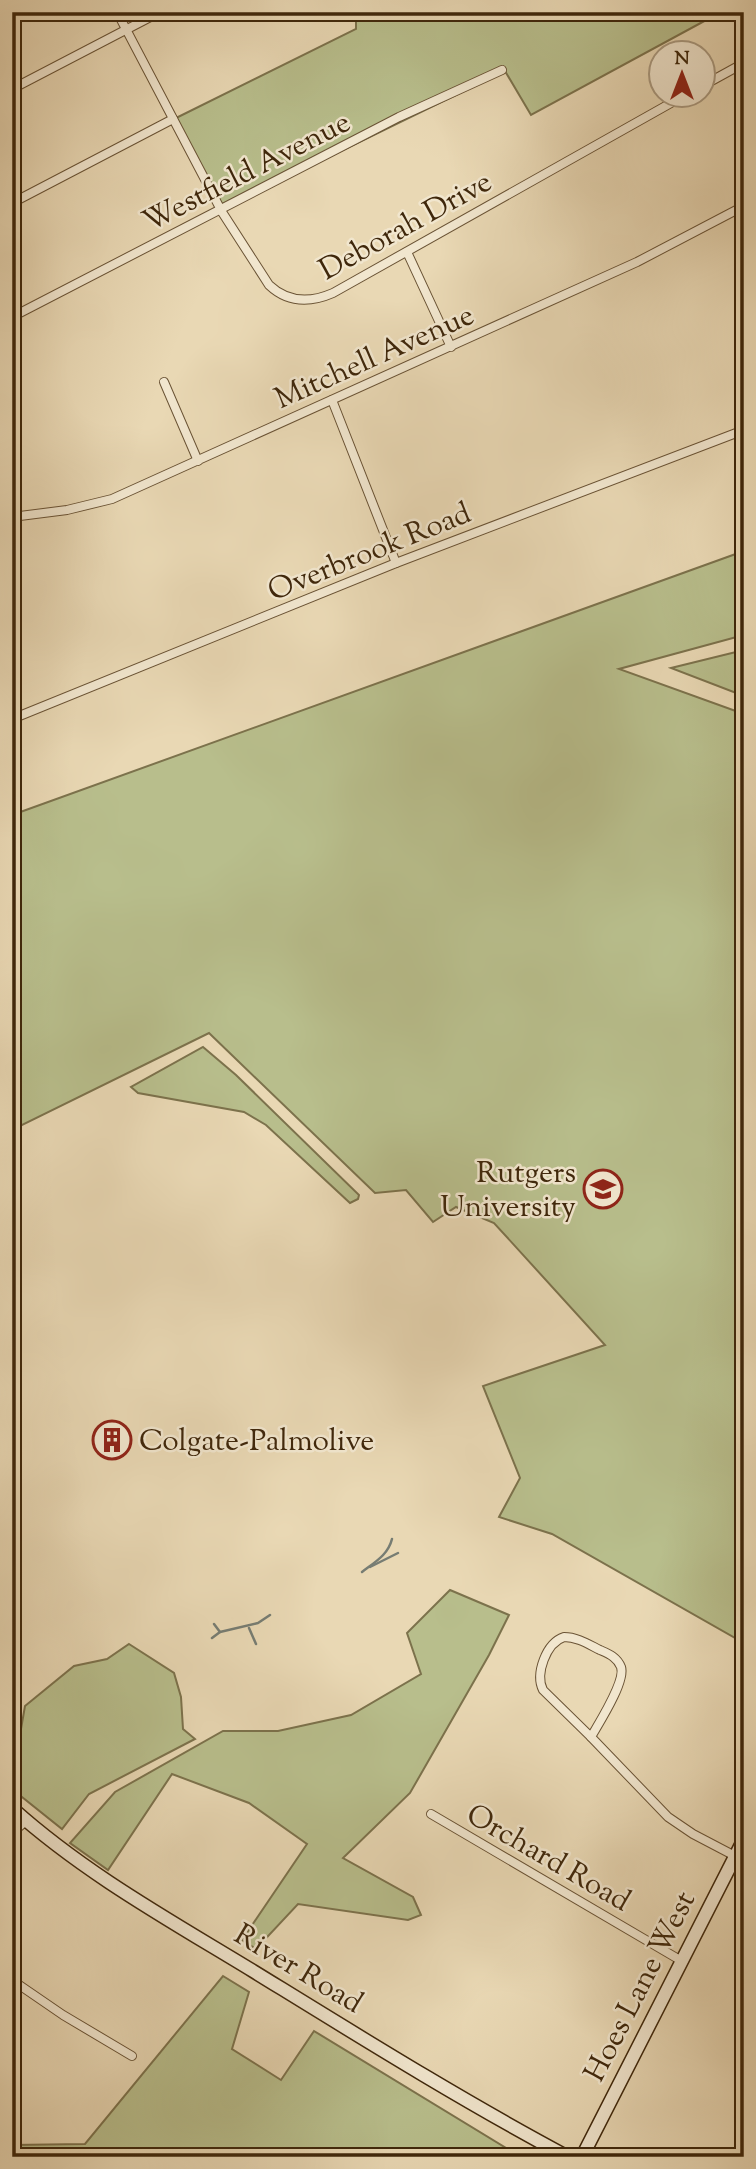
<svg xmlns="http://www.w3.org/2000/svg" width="756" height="2169" font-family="'Sorts Mill Goudy',serif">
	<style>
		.green { fill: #b8be8c; stroke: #7c724c; stroke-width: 2 }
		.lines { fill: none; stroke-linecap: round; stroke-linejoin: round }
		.stream { stroke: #777d73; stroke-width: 2.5 }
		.street-casing { stroke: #6a5335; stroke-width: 10 }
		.secondary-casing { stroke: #3f270b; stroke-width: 15 }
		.street { stroke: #f1e6ce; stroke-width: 8 }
		.secondary { stroke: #f1e6ce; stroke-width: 12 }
		.labels { text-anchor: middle; stroke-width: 5; stroke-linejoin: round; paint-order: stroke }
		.street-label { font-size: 30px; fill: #3f270b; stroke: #f1e6ce }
		.poi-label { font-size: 30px; fill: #3f270b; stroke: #f1e6ce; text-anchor: end }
	</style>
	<rect width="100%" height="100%" fill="#e9d8b4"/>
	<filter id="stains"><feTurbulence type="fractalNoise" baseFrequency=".00286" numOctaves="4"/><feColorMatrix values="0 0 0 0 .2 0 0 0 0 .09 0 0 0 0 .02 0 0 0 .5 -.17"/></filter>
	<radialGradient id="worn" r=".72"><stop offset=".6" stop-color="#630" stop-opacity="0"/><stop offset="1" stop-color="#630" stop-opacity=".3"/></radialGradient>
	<g class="green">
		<path d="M 356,12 L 721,12 L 531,115 L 505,71 L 222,209 L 174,119 L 356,29 Z"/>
		<path d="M 744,551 L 744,635 L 619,669 L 744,714 L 744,1643 L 552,1534 L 499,1517 L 520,1478 L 483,1386 L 605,1345 L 494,1223 L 456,1207 L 433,1222 L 406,1190 L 375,1193 L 209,1033 L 12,1130 L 12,815 Z"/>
		<path d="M 744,650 L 744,696 L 671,668 Z"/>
		<path d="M 203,1047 L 236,1075 L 359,1195 L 358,1199 L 350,1203 L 266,1125 L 244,1112 L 138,1093 L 131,1087 Z"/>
		<path d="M 450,1590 L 509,1615 L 489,1655 L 410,1793 L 343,1858 L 413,1897 L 421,1915 L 408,1920 L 298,1904 L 256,1949 L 242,1940 L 307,1844 L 249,1803 L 172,1774 L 108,1870 L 70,1843 L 115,1792 L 223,1731 L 278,1731 L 351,1715 L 421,1674 L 407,1633 Z"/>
		<path d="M 129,1644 L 174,1673 L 181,1697 L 183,1729 L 195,1739 L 89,1794 L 62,1829 L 12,1789 L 12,1746 L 21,1729 L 25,1706 L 74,1666 L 107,1659 Z"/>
		<path d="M 223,1976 L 249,1992 L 232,2049 L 281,2080 L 314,2031 L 521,2157 L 12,2157 L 12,2145 L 85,2144 Z"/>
	</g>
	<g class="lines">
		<g class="stream">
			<path d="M 370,1567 L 398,1553"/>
			<path d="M 362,1572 C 375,1562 388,1555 392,1539"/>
			<path d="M 214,1624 L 220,1632"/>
			<path d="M 249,1628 L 256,1644"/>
			<path d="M 212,1638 L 220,1632 L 258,1623 L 270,1615"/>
		</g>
		<defs>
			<g id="street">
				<path d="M 117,12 L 222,212 L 269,285 C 288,303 310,303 333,293 L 687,94"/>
				<path d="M 704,85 L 744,63"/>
				<path d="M 12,89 L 160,12"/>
				<path d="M 12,203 L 173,119"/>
				<path d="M 407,252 L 451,347"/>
				<path d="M 12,317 L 399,117 L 502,70"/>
				<path d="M 164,382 L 198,461"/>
				<path d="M 332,400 L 396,563"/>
				<path d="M 12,517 L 67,510 L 112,499 L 637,262 L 744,206"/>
				<path d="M 12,719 L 396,563 L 744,430"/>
				<path d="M 564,1637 C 577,1637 588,1644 600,1650 C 609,1654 617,1657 621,1667 C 626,1681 599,1723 591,1737 L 543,1690 C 535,1674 546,1643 564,1637 Z"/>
				<path d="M 591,1737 L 668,1817 L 693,1834 L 735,1856"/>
				<path d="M 431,1814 L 680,1960"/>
				<path d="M 12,1833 L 26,1821"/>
				<path d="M 12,1980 L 63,2015 L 132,2056"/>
			</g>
			<g id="secondary">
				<path d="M 12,1808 C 84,1873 171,1921 253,1971 C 357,2035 461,2100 568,2157"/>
				<path d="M 582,2157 L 744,1839"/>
			</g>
		</defs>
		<use href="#street" class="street-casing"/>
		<use href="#secondary" class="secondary-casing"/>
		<use href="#street" class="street"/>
		<use href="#secondary" class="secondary"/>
	</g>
	<defs>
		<symbol id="university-ring" viewBox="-11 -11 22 22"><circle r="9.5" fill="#f1e6ce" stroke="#8f2418" stroke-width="1.5"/><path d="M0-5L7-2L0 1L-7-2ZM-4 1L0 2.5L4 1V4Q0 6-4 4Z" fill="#8f2418"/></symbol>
		<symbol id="building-ring" viewBox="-11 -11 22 22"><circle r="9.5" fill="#f1e6ce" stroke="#8f2418" stroke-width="1.5"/><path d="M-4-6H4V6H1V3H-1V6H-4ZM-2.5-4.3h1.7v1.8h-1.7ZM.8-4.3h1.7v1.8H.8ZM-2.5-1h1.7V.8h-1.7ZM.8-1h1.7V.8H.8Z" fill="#8f2418"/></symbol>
	</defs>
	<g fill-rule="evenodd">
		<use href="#university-ring" x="581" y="1167" width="44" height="44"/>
		<use href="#building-ring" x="90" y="1418" width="44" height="44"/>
	</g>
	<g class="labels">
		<g class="street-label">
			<text transform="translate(246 171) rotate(-27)" y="10">Westfield Avenue</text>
			<text transform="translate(405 225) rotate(-29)" y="10">Deborah Drive</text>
			<text transform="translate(374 356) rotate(-24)" y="10">Mitchell Avenue</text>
			<text transform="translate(369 551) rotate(-22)" y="10">Overbrook Road</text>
			<text transform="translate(549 1857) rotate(30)" y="10">Orchard Road</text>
			<text transform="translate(299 1968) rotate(31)" y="10">River Road</text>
			<text transform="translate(639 1986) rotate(-63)" y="10">Hoes Lane West</text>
		</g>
		<g class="poi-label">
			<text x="576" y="1182">Rutgers<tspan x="576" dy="34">University</tspan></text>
			<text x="139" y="1450" text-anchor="start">Colgate-Palmolive</text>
		</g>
	</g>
	<rect width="756" height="2169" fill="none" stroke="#e9d8b4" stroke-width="42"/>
	<rect x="14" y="14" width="728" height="2141" fill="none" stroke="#3f270b" stroke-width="3.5"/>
	<rect x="21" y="21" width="714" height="2127" fill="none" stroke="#3f270b" stroke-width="2"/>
	<g transform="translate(682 74)"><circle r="33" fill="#f1e6ce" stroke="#aa9a80" stroke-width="2"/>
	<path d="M0-5L12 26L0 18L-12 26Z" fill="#8f2418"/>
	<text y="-10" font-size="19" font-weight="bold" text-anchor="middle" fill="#3f270b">N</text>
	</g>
	<rect width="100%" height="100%" filter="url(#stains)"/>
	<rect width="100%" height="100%" fill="url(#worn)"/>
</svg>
